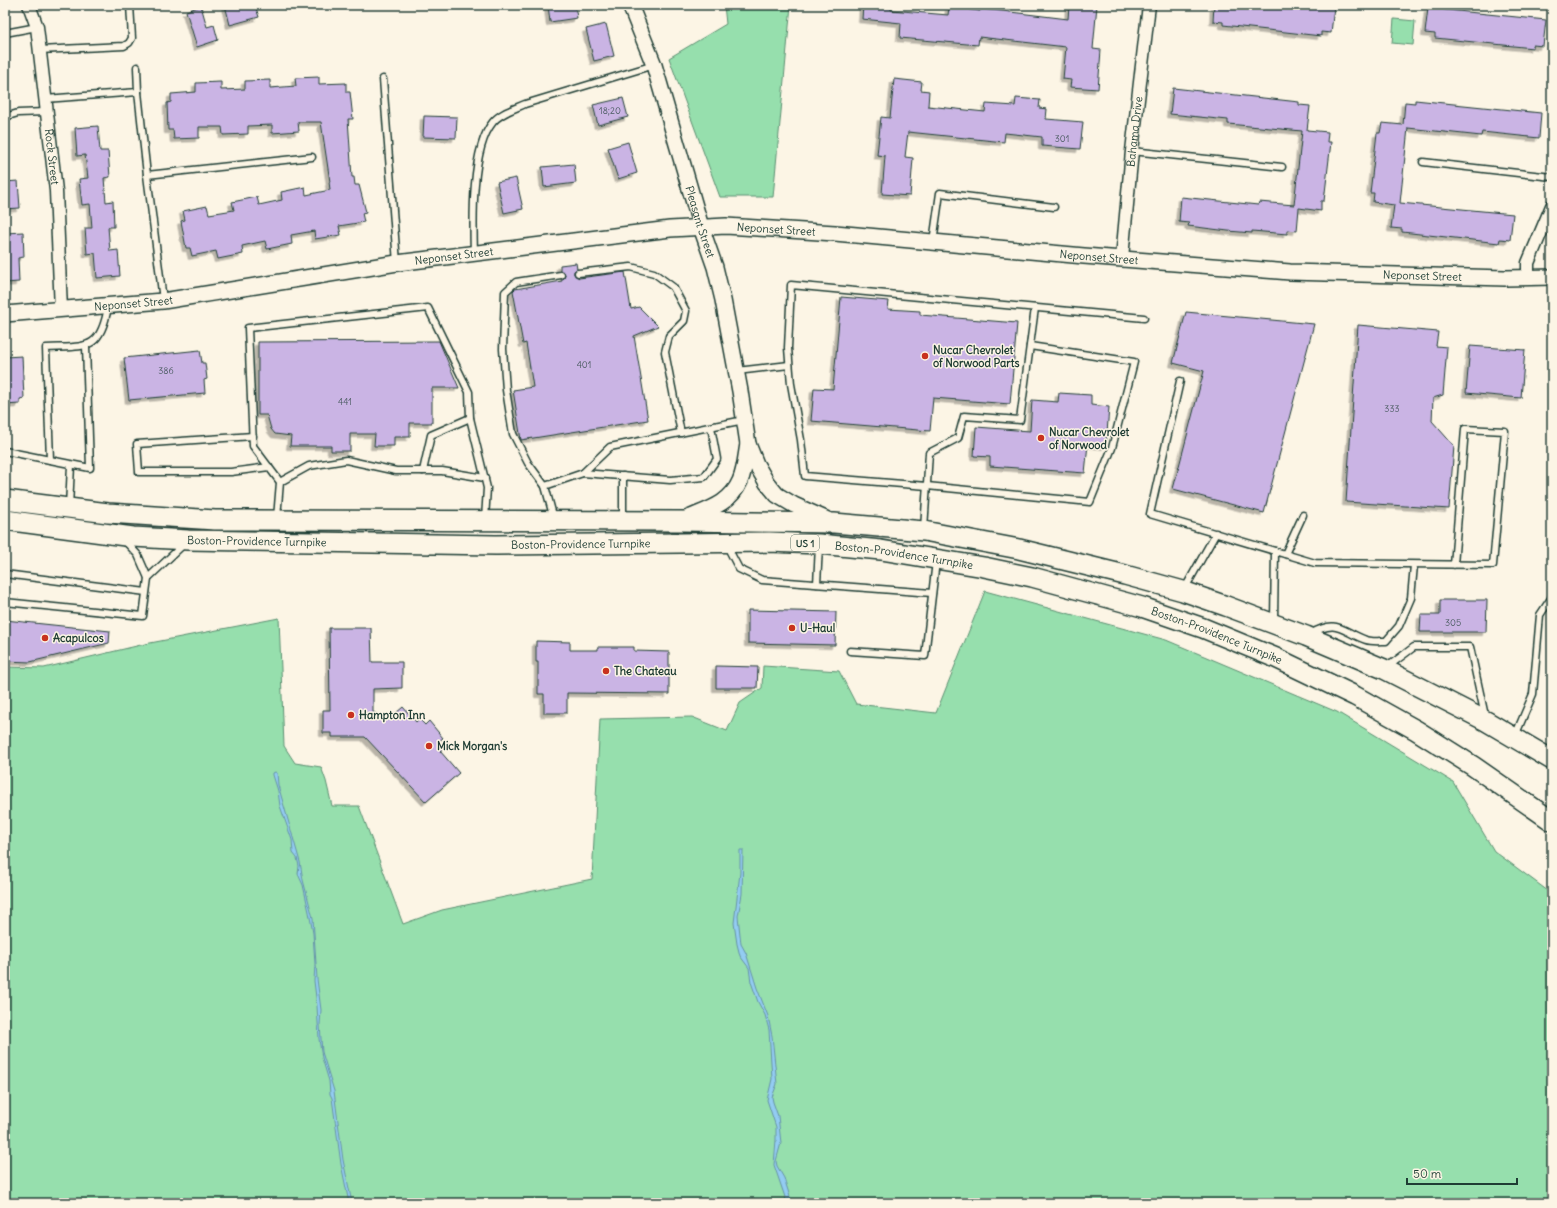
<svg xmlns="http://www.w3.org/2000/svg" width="1557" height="1208" font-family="Delius,sans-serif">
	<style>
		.green { fill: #96dfad; stroke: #5a8e70 }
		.water { fill: #93ccf2; stroke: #6593a6 }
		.building { fill: #cab4e4; stroke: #1f3d34; filter: url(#shadow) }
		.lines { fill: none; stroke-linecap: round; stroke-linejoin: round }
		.service-casing { stroke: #1f3d34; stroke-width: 9 }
		.minor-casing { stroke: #1f3d34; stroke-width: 15 }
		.tertiary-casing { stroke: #1f3d34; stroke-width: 18 }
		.primary-casing { stroke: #1f3d34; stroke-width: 22 }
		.service { stroke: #fcf5e5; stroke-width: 6 }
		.minor { stroke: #fcf5e5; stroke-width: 12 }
		.tertiary { stroke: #fcf5e5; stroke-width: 15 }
		.primary { stroke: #fcf5e5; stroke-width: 19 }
		.poi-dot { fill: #c8321e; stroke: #fcf5e5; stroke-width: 1.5 }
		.labels { text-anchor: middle; stroke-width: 3; stroke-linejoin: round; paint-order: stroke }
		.number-label { font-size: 9px; fill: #4a5b60 }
		.shield { fill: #fcf5e5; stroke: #617469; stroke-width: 1 }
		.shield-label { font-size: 10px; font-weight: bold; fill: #1f3d34 }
		.street-label { font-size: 11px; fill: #1f3d34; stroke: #fcf5e5 }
		.poi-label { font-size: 11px; font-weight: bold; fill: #1f3d34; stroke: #fcf5e5; text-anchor: start }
	</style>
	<defs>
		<filter id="shadow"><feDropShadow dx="-3.5" dy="3.5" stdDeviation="0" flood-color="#0004"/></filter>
	</defs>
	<rect width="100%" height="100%" fill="#fcf5e5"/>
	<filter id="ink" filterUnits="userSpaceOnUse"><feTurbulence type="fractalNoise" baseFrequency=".025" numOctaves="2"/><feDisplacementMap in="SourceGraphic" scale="8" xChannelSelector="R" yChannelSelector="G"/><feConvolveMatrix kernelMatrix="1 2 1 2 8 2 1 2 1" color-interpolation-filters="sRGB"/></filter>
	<g filter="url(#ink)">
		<g class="green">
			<path d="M 724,5 L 791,5 L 773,197 L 720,197 L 669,58 L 726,24 Z"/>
			<path d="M 1394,19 L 1415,21 L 1413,45 L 1392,43 Z"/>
			<path d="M 985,591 L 1166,640 L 1337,712 L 1453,782 L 1494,851 L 1552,894 L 1552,1203 L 5,1203 L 5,667 L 44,668 L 145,644 L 279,618 L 284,746 L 295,763 L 321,767 L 326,781 L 332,806 L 359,806 L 403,924 L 442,910 L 592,879 L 600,719 L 692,717 L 727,731 L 740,703 L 762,688 L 763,666 L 839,671 L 856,704 L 936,713 Z"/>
		</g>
		<g class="water">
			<path d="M 275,772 L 277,773 L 278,785 L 300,862 L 303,880 L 313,918 L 317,979 L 321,1010 L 320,1025 L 322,1052 L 334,1091 L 343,1160 L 352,1203 L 349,1203 L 341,1164 L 332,1098 L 330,1094 L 329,1081 L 322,1058 L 319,1039 L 317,1006 L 314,981 L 315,964 L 313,933 L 309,912 L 303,885 L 298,874 L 299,866 L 297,858 L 293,853 L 292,840 L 280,806 L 278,791 L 273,775 L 273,773 Z"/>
			<path d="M 740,850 L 743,850 L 742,894 L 738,916 L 741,944 L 746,953 L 757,988 L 768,1016 L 772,1036 L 777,1084 L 772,1097 L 773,1102 L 778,1116 L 781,1143 L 776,1161 L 777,1166 L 784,1178 L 792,1203 L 787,1203 L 774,1165 L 776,1140 L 776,1127 L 767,1100 L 772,1079 L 769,1030 L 765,1015 L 758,1002 L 751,982 L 749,968 L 740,956 L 737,944 L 734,923 L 740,873 Z"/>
		</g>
		<g class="building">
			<path d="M 225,5 L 255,5 L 259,17 L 230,25 Z"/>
			<path d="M 548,5 L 575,5 L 577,18 L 550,22 Z"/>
			<path d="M 863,5 L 891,5 L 891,10 L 948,15 L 949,7 L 980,11 L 980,9 L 1002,11 L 1068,19 L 1069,5 L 1097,5 L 1093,49 L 1101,50 L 1098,89 L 1070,87 L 1071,80 L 1063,79 L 1066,47 L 979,37 L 978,45 L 900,38 L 901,23 L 862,19 Z"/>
			<path d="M 1214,5 L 1313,5 L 1334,7 L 1331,33 L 1321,32 L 1321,36 L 1223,25 L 1223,22 L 1213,21 Z"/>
			<path d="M 201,6 L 207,27 L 214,25 L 218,40 L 197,47 L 186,11 Z"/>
			<path d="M 1428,8 L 1546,20 L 1543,46 L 1533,45 L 1533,48 L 1435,38 L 1435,34 L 1425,33 Z"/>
			<path d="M 606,24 L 614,56 L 594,61 L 586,29 Z"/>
			<path d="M 319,77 L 319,84 L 346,83 L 346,92 L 350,92 L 353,119 L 348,119 L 352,177 L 354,177 L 355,185 L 359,185 L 366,212 L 362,213 L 364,222 L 339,226 L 341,235 L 315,239 L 314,231 L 291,235 L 292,244 L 267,249 L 265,241 L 242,246 L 243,254 L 218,259 L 216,251 L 192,256 L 190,248 L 186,248 L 181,221 L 185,220 L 183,211 L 207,206 L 209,214 L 234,210 L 232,202 L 257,197 L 259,205 L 282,200 L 281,192 L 305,187 L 306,195 L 330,190 L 329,182 L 330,182 L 321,122 L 298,122 L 299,131 L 272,133 L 272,125 L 248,126 L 248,134 L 223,135 L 222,127 L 199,127 L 199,138 L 174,139 L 173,130 L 168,130 L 167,103 L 171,102 L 171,94 L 196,92 L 196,83 L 221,82 L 221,90 L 245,89 L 245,81 L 270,80 L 270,88 L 296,86 L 295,78 Z"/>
			<path d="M 894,79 L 922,82 L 921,90 L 929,91 L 928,106 L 985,112 L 986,104 L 1015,106 L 1016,98 L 1040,100 L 1039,108 L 1047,109 L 1046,119 L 1083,122 L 1080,149 L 1042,146 L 1042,137 L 1005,133 L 1004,142 L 908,132 L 905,157 L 913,158 L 910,196 L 882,194 L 885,156 L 877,155 L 881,117 L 890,118 Z"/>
			<path d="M 1173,88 L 1299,102 L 1299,105 L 1310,106 L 1307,130 L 1328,132 L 1327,142 L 1331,142 L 1324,201 L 1321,201 L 1321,211 L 1299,208 L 1297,231 L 1287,230 L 1287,234 L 1252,231 L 1252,233 L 1228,231 L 1188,226 L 1189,223 L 1179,222 L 1181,197 L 1258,205 L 1259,202 L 1294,205 L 1302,131 L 1228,124 L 1228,120 L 1170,114 Z"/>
			<path d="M 623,98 L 628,117 L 598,125 L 593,105 Z"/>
			<path d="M 1415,100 L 1541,113 L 1539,138 L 1482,132 L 1481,136 L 1408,128 L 1400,203 L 1513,214 L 1510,240 L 1500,239 L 1499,243 L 1402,232 L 1402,229 L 1391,228 L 1394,205 L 1373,202 L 1374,193 L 1370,193 L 1377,133 L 1380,133 L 1382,123 L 1403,125 L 1405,102 L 1415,103 Z"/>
			<path d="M 424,116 L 457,117 L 456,138 L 423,137 Z"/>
			<path d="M 98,126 L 100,151 L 108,151 L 110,177 L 104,178 L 106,202 L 113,201 L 114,227 L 108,227 L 110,251 L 118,250 L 120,276 L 97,278 L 95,253 L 87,254 L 85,228 L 92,228 L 90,204 L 82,205 L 79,179 L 88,178 L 85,155 L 77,156 L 75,128 Z"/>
			<path d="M 628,142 L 637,173 L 618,179 L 608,148 Z"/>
			<path d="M 574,164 L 576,183 L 544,187 L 542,167 Z"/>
			<path d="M 516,178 L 523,209 L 504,213 L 497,182 Z"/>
			<path d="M 18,181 L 20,208 L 5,209 L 5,182 Z"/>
			<path d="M 23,232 L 24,257 L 18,258 L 19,282 L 5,283 L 5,233 Z"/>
			<path d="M 576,263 L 577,269 L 574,271 L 574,274 L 579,278 L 625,272 L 631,309 L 639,307 L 658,326 L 634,336 L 648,420 L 521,440 L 513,390 L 533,387 L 526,343 L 523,344 L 513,291 L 515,289 L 562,281 L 562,279 L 564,278 L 565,275 L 564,272 L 560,271 L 560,265 Z"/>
			<path d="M 841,297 L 889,301 L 888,309 L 920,311 L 920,315 L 1017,323 L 1010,404 L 933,398 L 930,431 L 811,421 L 814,388 L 833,389 Z"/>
			<path d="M 1186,312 L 1314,324 L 1264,513 L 1173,489 L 1204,371 L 1173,363 Z"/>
			<path d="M 1358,325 L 1438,332 L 1436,346 L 1447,347 L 1443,395 L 1433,398 L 1432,421 L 1454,446 L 1449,509 L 1346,502 Z"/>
			<path d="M 439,341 L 459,388 L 432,388 L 432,423 L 410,423 L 410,437 L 394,437 L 394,446 L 374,446 L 375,434 L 350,434 L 350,451 L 331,451 L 331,446 L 290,446 L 291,436 L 275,434 L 271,429 L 267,415 L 258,415 L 258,342 Z"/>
			<path d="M 1470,346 L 1525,350 L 1521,398 L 1466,393 Z"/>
			<path d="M 200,350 L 202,363 L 205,363 L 207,379 L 204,380 L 205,393 L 129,400 L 124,358 Z"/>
			<path d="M 22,356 L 24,398 L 20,399 L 20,404 L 5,405 L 5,357 Z"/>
			<path d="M 1059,393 L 1091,395 L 1091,405 L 1109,407 L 1106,446 L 1088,444 L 1085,473 L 990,466 L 990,457 L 974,456 L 976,427 L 1030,431 L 1032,400 L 1058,402 Z"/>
			<path d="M 1440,600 L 1487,600 L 1486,632 L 1420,632 L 1421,615 L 1440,615 Z"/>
			<path d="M 748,610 L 836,612 L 835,645 L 748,643 Z"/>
			<path d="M 5,620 L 110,631 L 109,643 L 30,662 L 5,661 Z"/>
			<path d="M 329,628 L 371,628 L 372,662 L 402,662 L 402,688 L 373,689 L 373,712 L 388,720 L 403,707 L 416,722 L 419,719 L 425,725 L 429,721 L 443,738 L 439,741 L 445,747 L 440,751 L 459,773 L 426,802 L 365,737 L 332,737 L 332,733 L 323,733 L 323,710 L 330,710 Z"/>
			<path d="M 536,641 L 570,642 L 570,650 L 598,650 L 598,647 L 634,647 L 634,651 L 669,652 L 669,694 L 567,693 L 567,713 L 544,713 L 544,694 L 538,694 L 538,662 L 536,662 Z"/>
			<path d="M 716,666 L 758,667 L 757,688 L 716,688 Z"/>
		</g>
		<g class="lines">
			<defs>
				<g id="service">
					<path d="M 5,33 L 37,27"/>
					<path d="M 39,50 L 124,46 L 129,43 L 132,38 L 130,5"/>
					<path d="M 383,79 L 397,263"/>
					<path d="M 138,92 L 147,175 L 312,157"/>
					<path d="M 45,99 L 138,92 L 137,67"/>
					<path d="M 5,117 L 18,113 L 46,112"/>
					<path d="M 1132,151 L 1282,167"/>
					<path d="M 1423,162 L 1552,177"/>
					<path d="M 147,175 L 163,300"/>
					<path d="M 933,242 L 940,193 L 1054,207"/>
					<path d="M 474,254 C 473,220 471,148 493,122 C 500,113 514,109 525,104 L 654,65"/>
					<path d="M 578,273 L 631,267 L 654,273 L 673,287 L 686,311 L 684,321 L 669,336 L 665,352 L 681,433"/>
					<path d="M 1030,346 L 1134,362 L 1112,448 L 1090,502 L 927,486 L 805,476 L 801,440 L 791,384 L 788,348 L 791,285 L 1144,318"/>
					<path d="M 737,371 L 789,365"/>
					<path d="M 1180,381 L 1150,514 L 1315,563 L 1493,565 L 1505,431 L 1465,429 L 1454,565"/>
					<path d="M 253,436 L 137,444 L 139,472 L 231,472 L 269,467"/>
					<path d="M 5,451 L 90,468 L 86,346"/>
					<path d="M 50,460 L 46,348 C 86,346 100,352 108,307"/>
					<path d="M 423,471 L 431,435 L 470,418"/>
					<path d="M 583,473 L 670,480 L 704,477 L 717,459 L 711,427"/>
					<path d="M 280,482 L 309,466 L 346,460 L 396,471 L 442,471 L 485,478"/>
					<path d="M 545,486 L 528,463 L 513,434 L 506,390 L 503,349 L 505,292 L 516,282 L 561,275"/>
					<path d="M 69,507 L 71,465"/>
					<path d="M 277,518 L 280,482 L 253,446 L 248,328 L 428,308 L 469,392 L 470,418 L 487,488 L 485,519"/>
					<path d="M 554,519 L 545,486 L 583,473 L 610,447 L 744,420"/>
					<path d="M 623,519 L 623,476"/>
					<path d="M 924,529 L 929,453 L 958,438 L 964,416 L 1020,420 L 1035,308"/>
					<path d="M 727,546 L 739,569 L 762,580 L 932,593"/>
					<path d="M 1285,554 L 1303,515"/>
					<path d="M 5,574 L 146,592"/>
					<path d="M 148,578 L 184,544"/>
					<path d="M 817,584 L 819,546"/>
					<path d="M 1184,590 L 1216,533"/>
					<path d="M 5,602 L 143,616 L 148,578 L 138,555 L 125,541"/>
					<path d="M 1274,621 L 1275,551"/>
					<path d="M 1310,634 C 1338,618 1341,631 1366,640 C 1372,642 1380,641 1386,641 L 1399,626 L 1411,598 L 1414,565"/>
					<path d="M 850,651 L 925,656 L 936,561"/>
					<path d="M 1386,668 L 1414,647 L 1470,647 L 1485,716"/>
					<path d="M 1515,736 L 1533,694 L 1540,615 L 1552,597"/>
				</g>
				<g id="minor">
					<path id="s1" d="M 29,5 L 37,27 L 56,191 L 61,310"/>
					<path id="s2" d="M 1122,258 L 1132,151 L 1149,5"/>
					<path d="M 1528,277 L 1528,263 L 1552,206"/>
				</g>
				<g id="tertiary">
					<path id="s3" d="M 630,5 L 654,65 L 701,227 L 715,267 L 723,300 L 740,391 L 748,444 L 756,464 L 767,483 L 777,495 L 794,505 L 830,521"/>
					<path id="s4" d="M 5,314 L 163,301 L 397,263 L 670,229 L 726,226 L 835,233 L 1084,256 L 1290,272 L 1505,278 L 1552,277"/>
					<path d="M 684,520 C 706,510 730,505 740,481 C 745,470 746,455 748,444"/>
				</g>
				<g id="primary">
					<path d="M 5,500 L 108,513 L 215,520 L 682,521 L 834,523 L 924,531 L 1019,549 L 1125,575 L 1183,591 L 1226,606 L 1306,636 L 1384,669 L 1486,721 L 1552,760"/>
					<path id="s5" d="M 5,520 L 133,537 L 188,540 L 496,545 L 769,542 L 819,544 L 881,550 L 984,567 L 1032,577 L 1142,607 L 1203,628 L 1276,658 L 1355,696 L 1416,730 L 1473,766 L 1552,821"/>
				</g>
			</defs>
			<use href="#service" class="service-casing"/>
			<use href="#minor" class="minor-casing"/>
			<use href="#tertiary" class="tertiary-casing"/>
			<use href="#primary" class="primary-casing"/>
			<use href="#service" class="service"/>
			<use href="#minor" class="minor"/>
			<use href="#tertiary" class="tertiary"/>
			<use href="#primary" class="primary"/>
		</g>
	</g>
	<g class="poi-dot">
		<circle cx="925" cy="356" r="4"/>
		<circle cx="1041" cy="438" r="4"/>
		<circle cx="792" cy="628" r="4"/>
		<circle cx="45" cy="638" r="4"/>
		<circle cx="606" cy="671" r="4"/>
		<circle cx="351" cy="715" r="4"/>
		<circle cx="429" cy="746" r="4"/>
	</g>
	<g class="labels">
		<g class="number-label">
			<text x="610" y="114">18;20</text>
			<text x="1062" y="142">301</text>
			<text x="584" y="368">401</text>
			<text x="166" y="374">386</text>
			<text x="345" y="405">441</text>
			<text x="1392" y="412">333</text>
			<text x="1453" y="626">305</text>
		</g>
		<rect class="shield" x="791" y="535" width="28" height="16" rx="3"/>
		<g class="shield-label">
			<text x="805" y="547">US 1</text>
		</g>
		<g class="street-label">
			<text dy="4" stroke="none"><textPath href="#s2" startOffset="127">Bahama Drive</textPath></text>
			<text dy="4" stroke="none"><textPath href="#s1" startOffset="154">Rock Street</textPath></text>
			<text dy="4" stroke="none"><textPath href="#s3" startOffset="228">Pleasant Street</textPath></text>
			<text dy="4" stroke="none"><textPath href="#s4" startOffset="777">Neponset Street</textPath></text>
			<text dy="4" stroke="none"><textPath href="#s4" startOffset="453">Neponset Street</textPath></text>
			<text dy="4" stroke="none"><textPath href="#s4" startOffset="1101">Neponset Street</textPath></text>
			<text dy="4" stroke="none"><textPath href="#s4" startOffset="1425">Neponset Street</textPath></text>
			<text dy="4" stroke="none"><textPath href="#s4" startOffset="129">Neponset Street</textPath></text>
			<text dy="4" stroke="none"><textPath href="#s5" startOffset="253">Boston-Providence Turnpike</textPath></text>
			<text dy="4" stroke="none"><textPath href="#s5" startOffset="577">Boston-Providence Turnpike</textPath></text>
			<text dy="4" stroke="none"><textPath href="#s5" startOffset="901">Boston-Providence Turnpike</textPath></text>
			<text dy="4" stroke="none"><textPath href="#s5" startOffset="1225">Boston-Providence Turnpike</textPath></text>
		</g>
		<g class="poi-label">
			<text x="933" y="354">Nucar Chevrolet<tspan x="933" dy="13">of Norwood Parts</tspan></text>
			<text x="1049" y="436">Nucar Chevrolet<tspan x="1049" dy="13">of Norwood</tspan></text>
			<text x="800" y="632">U-Haul</text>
			<text x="53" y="642">Acapulcos</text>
			<text x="614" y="675">The Chateau</text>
			<text x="359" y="719">Hampton Inn</text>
			<text x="437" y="750">Mick Morgan's</text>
		</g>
	</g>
	<rect width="1557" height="1208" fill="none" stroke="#fcf5e5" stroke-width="20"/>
	<rect x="10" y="10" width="1537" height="1188" fill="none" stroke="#1f3d34" stroke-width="1.5" filter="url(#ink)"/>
	<path d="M1407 1178v6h110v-6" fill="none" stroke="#1f3d34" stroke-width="2"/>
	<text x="1413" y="1178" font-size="12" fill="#1f3d34" stroke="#fcf5e5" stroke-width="3" paint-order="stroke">50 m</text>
</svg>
